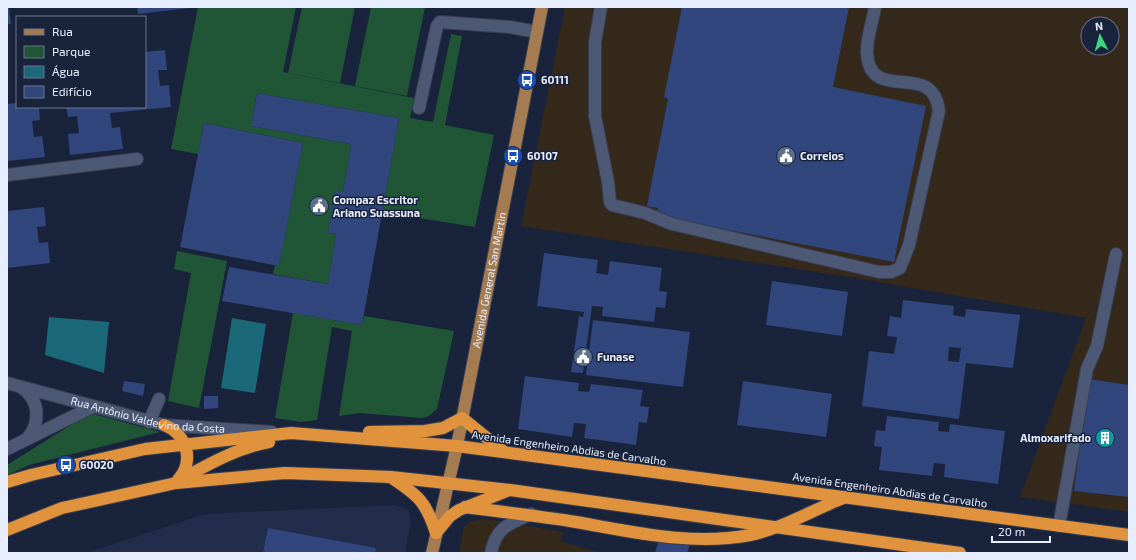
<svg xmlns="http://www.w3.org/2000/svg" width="1136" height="560" font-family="'Exo 2',sans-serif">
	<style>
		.commercial { fill: #35291b; fill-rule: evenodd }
		.built { fill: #212d4b }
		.green { fill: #205635 }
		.water { fill: #1a6878 }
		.building { fill: #30467c; fill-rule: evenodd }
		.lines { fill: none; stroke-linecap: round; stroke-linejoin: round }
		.minor-casing { stroke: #373e52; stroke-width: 14 }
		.major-casing { stroke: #373e52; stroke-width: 14 }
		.highway-casing { stroke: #373e52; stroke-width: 14 }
		.minor { stroke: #4d5974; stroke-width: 12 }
		.major { stroke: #a57c52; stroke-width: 12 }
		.highway { stroke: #e0933c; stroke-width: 12 }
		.labels { text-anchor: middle; stroke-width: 3; stroke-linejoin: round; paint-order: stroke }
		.poi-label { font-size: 11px; font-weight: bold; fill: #e7eeff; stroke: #19233b; text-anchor: start }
		.street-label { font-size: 11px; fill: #e7eeff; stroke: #19233b }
	</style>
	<rect width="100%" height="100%" fill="#19233b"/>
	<g class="commercial">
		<path d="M 565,7 L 1129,7 L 1129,512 L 1020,497 L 1086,318 L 861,279 L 521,226 ZM 1088,24 L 1112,24 L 1112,48 L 1088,48 Z"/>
		<path d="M 487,519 L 563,532 L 561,541 L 600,553 L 459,553 L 464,527 L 470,521 Z"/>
	</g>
	<path class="built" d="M 395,505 L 409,511 L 411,520 L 405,553 L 87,553 L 205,514 Z"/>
	<g class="green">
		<path d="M 198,7 L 296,7 L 283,72 L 414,98 L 410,118 L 433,122 L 451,34 L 462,36 L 445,125 L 494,135 L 475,227 L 382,212 L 399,118 L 257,93 L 251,126 L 351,144 L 343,192 L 335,191 L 328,233 L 336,234 L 328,284 L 273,274 L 275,265 L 279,265 L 303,143 L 204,123 L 198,154 L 171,149 Z"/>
		<path d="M 302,7 L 355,7 L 340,83 L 288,73 Z"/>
		<path d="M 371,7 L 425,7 L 407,96 L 355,86 Z"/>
		<path d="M 177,251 L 227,261 L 199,408 L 168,401 L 191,273 L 174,269 Z"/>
		<path d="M 293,313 L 362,325 L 364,316 L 454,331 L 437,409 L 429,416 L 422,418 L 359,413 L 339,416 L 352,331 L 332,327 L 317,420 L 301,422 L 275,418 Z"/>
		<path d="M 90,413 L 160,432 L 29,465 L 7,475 L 7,465 Z"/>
	</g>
	<g class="water">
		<path d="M 49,317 L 109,322 L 104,373 L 45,355 Z"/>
		<path d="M 232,318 L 266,324 L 255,393 L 221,388 Z"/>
	</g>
	<g class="building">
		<path d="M 7,7 L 9,7 L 11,24 L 7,24 Z"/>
		<path d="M 137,7 L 190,7 L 190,8 L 138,14 Z"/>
		<path d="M 682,7 L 849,7 L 833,87 L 926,106 L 894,262 L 656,216 L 658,208 L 647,206 L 668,99 L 664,97 Z"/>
		<path d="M 165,50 L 167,70 L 158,70 L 160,86 L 169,85 L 171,107 L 110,113 L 112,128 L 120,127 L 123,149 L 70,155 L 68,134 L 79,133 L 77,116 L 68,117 L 66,107 L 145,107 L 145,52 Z"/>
		<path d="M 257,93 L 399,118 L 362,325 L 222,301 L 229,267 L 328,284 L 336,234 L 328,233 L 335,190 L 343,192 L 351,144 L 251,126 Z"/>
		<path d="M 17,103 L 17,107 L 39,107 L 40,120 L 32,121 L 34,137 L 42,136 L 45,157 L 7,161 L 7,104 Z"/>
		<path d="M 204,123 L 303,143 L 279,266 L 180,247 Z"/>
		<path d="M 44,207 L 46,226 L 37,227 L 39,243 L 48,242 L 50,263 L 7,268 L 7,211 Z"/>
		<path d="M 544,253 L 598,260 L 596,273 L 608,275 L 610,261 L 662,268 L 659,291 L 667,292 L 665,308 L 656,307 L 654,322 L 602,316 L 603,307 L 592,306 L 583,373 L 571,372 L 579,316 L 583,317 L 584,312 L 537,306 Z"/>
		<path d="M 772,281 L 848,292 L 842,336 L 766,325 Z"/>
		<path d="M 903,300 L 954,306 L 953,315 L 965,317 L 966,309 L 1020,315 L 1013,368 L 966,363 L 959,419 L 862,406 L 869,351 L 894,354 L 897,337 L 887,336 L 890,316 L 901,318 ZM 949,347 L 961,348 L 959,362 L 948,361 Z"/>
		<path d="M 593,320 L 690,332 L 683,387 L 586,375 Z"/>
		<path d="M 525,376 L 579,383 L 578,391 L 589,392 L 591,384 L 643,390 L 640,406 L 649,407 L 647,423 L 639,422 L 636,445 L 584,438 L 586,424 L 574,423 L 572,437 L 518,429 Z"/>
		<path d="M 1088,379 L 1129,385 L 1129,497 L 1074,491 Z"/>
		<path d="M 124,381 L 145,384 L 143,396 L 122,391 Z"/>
		<path d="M 743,381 L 832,394 L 826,437 L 737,425 Z"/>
		<path d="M 204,396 L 218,396 L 218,408 L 204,409 Z"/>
		<path d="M 887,416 L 939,422 L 938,431 L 949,432 L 950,424 L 1005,431 L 998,484 L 944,477 L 945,464 L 934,463 L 932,476 L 879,470 L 882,447 L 874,446 L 876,430 L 885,431 Z"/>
		<path d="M 268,528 L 376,548 L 375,553 L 263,553 Z"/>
		<path d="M 659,539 L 690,544 L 687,553 L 655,553 Z"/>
	</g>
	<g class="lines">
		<defs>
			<g id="minor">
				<path d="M 601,7 L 595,42 L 595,116 L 608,182 L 610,202 L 612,205 L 645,213 L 672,224 L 879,272 L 891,272 L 900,268 L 909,245 L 939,111 C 933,58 870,106 867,53 C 866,39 873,21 875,7"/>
				<path d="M 419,108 L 437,26 L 440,22 L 510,27 L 537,32"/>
				<path d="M 7,175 L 137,159"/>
				<path id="s1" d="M 7,383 L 164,425 L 272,432"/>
				<path d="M 21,387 C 40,400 41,422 27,439"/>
				<path d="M 149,422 L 159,399"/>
				<path d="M 7,449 L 92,407"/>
				<path d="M 1059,526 L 1087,369 L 1097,346 L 1116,254"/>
				<path d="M 491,553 C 496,527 509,524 531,514"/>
			</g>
			<g id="major">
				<path id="s2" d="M 432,553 L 457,446 L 542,7"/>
			</g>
			<g id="highway">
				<path d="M 164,425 C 187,434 195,461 178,480"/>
				<path d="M 369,432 L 425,431 L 443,428 L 462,418 L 503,451"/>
				<path d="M 392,478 C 419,496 426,502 436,533"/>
				<path d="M 180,480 C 209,464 237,448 269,442"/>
				<path d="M 7,482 L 31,475 L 145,449 L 291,433 L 457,446 L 1129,535"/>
				<path d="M 465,507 C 502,512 539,516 576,522 C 634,532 692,546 750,535 C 784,528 814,509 846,497"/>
				<path d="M 7,530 L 62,508 L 176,483 L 285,473 L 391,477 L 510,490 L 960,553"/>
				<path d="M 436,533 L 450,516 L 459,510 L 507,491"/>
			</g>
		</defs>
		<use href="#minor" class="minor-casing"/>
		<use href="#major" class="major-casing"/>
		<use href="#highway" class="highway-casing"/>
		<use href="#minor" class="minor"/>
		<use href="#major" class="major"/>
		<use href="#highway" class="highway"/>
	</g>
	<defs>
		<symbol id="bus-disc" viewBox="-11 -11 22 22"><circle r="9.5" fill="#1a4fb4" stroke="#19233b"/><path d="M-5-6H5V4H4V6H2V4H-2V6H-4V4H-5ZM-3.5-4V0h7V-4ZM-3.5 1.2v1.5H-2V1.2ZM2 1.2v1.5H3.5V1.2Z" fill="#fff"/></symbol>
		<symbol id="civic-disc" viewBox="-11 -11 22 22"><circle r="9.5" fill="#5c6f8a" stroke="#19233b"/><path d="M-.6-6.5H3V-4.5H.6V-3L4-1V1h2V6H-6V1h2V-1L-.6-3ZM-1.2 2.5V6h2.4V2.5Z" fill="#fff"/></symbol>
		<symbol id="building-disc" viewBox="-11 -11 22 22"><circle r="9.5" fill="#0f9aa8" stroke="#19233b"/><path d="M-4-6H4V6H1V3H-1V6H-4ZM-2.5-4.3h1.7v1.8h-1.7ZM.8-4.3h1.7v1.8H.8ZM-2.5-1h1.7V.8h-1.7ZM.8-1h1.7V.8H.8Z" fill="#fff"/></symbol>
	</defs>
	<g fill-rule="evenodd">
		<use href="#bus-disc" x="516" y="69" width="22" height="22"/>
		<use href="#bus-disc" x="502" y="145" width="22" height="22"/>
		<use href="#civic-disc" x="775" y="145" width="22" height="22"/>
		<use href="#civic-disc" x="308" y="195" width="22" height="22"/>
		<use href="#civic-disc" x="572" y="346" width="22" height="22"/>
		<use href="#building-disc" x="1094" y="427" width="22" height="22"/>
		<use href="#bus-disc" x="55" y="454" width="22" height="22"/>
	</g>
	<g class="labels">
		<g class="poi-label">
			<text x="541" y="84">60111</text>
			<text x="527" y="160">60107</text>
			<text x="800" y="160">Correios</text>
			<text x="333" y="204">Compaz Escritor<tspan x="333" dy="13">Ariano Suassuna</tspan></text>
			<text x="597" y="361">Funase</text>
			<text x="1091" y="442" text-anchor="end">Almoxarifado</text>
			<text x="80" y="469">60020</text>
		</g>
		<g class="street-label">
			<text dy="4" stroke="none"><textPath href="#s2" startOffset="279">Avenida General San Martin</textPath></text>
			<text dy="4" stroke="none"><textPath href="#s1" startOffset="145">Rua Antônio Valdevino da Costa</textPath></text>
			<text transform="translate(569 448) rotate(8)" y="4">Avenida Engenheiro Abdias de Carvalho</text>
			<text transform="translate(890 490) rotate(8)" y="4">Avenida Engenheiro Abdias de Carvalho</text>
		</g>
	</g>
	<rect width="1136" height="560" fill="none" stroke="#e7eeff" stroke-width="16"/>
	<rect x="16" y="16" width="130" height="92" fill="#19233b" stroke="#6b7489"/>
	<rect x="24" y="29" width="20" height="6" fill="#a57c52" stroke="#6b7489"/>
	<text x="52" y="36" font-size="12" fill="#e7eeff">Rua</text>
	<rect x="24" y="46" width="20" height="12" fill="#205635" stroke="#6b7489"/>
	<text x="52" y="56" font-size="12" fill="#e7eeff">Parque</text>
	<rect x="24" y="66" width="20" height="12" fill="#1a6878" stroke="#6b7489"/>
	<text x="52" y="76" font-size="12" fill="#e7eeff">Água</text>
	<rect x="24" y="86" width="20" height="12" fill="#30467c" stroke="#6b7489"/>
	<text x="52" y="96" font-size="12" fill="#e7eeff">Edifício</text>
	<g transform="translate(1100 36) rotate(354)"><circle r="19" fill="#19233b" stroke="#6b7489"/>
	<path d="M0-3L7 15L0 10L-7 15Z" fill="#39d87f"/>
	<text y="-6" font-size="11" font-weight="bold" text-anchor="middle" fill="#e7eeff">N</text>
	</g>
	<path d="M992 536v6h58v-6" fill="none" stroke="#e7eeff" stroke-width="2"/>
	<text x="998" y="536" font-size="12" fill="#e7eeff" stroke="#19233b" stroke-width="3" paint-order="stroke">20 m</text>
</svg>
